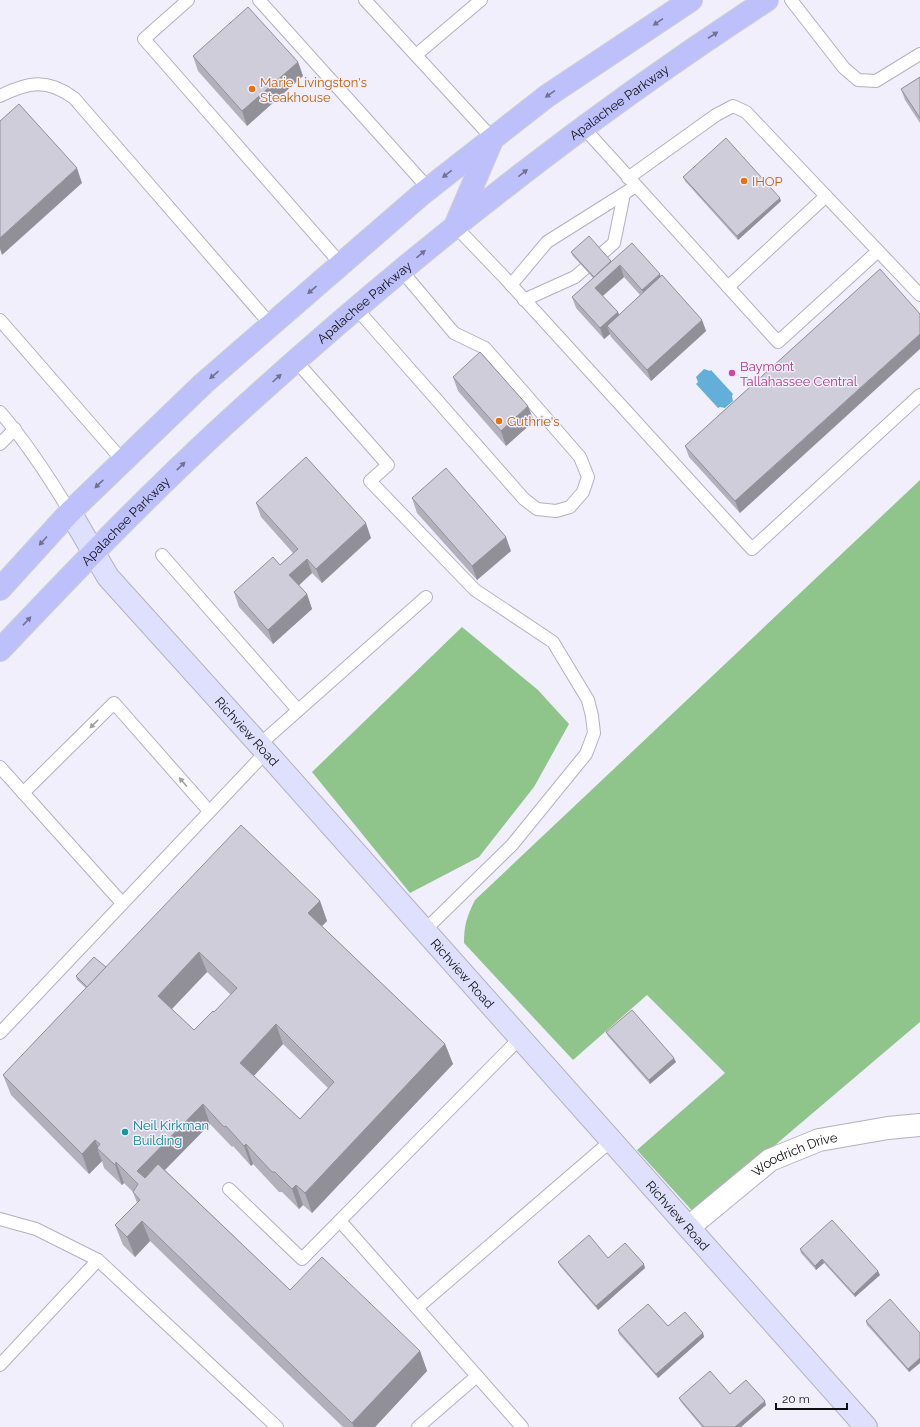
<svg xmlns="http://www.w3.org/2000/svg" width="920" height="1427" font-family="Raleway,sans-serif">
	<style>
		.forest { fill: #8fc48b }
		.water { fill: #62b0d9 }
		.lines { fill: none; stroke-linecap: round; stroke-linejoin: round }
		.lane-casing { stroke: #b3b1bd; stroke-width: 14 }
		.street-casing { stroke: #b3b1bd; stroke-width: 24 }
		.secondary-casing { stroke: #b3b1bd; stroke-width: 24 }
		.primary-casing { stroke: #cfcfd0; stroke-width: 24 }
		.lane { stroke: #fff; stroke-width: 12 }
		.street { stroke: #fff; stroke-width: 22 }
		.secondary { stroke: #dee0fe; stroke-width: 22 }
		.primary { stroke: #bec0fc; stroke-width: 22 }
		.wall { fill: #b2b0bb; fill-rule: evenodd }
		.shaded-wall { fill: #919099 }
		.building { fill: #cfcdda; stroke: #919099; fill-rule: evenodd }
		.oneway { fill: #707194 }
		.oneway2 { fill: #9f9fa1 }
		.food-dot { fill: #e8710a; stroke: #f2effc; stroke-width: 1.5 }
		.hotel-dot { fill: #d1479c; stroke: #f2effc; stroke-width: 1.5 }
		.culture-dot { fill: #0f9aa8; stroke: #f2effc; stroke-width: 1.5 }
		.labels { text-anchor: middle; stroke-width: 3; stroke-linejoin: round; paint-order: stroke }
		.food-label { font-size: 13px; fill: #c56008; stroke: #f2effc; text-anchor: start }
		.street-label { font-size: 13px; fill: #101014; stroke: #f2effc }
		.hotel-label { font-size: 13px; fill: #b23c85; stroke: #f2effc; text-anchor: start }
		.culture-label { font-size: 13px; fill: #0d838f; stroke: #f2effc; text-anchor: start }
	</style>
	<rect width="100%" height="100%" fill="#f2effc"/>
	<g class="forest">
		<path d="M 920,480 L 920,1022 L 781,1140 L 696,1215 L 637,1150 L 725,1073 L 647,995 L 573,1060 L 464,943 C 464,925 467,916 475,900 Z"/>
		<path d="M 462,627 L 538,690 L 569,724 L 534,787 L 479,857 L 410,893 L 312,772 Z"/>
	</g>
	<path class="water" d="M 704,369 L 710,371 L 711,370 L 733,394 L 732,396 L 733,401 L 725,408 L 720,407 L 718,408 L 696,384 L 698,382 L 696,377 Z"/>
	<g class="lines">
		<defs>
			<g id="lane">
				<path d="M 188,0 L 144,39 L 341,264"/>
				<path d="M 259,0 L 428,188"/>
				<path d="M 365,0 L 493,139"/>
				<path d="M 791,0 L 844,68 L 858,80 L 876,81 L 920,54"/>
				<path d="M 416,55 L 481,0"/>
				<path d="M 0,96 C 28,82 47,78 74,98 L 271,325"/>
				<path d="M 583,127 L 778,342 L 878,251"/>
				<path d="M 628,178 L 716,115 L 733,106 L 746,112 L 920,295"/>
				<path d="M 455,226 L 504,277 L 752,549 L 920,395"/>
				<path d="M 511,285 L 547,242 L 636,186"/>
				<path d="M 728,287 L 826,196"/>
				<path d="M 524,300 L 575,277 L 614,243 L 624,194"/>
				<path d="M 356,308 L 524,499 L 537,509 L 556,511 L 570,507 L 583,492 L 588,477 L 580,457 L 485,348 L 454,333 L 401,270"/>
				<path d="M 0,320 L 123,461"/>
				<path d="M 296,361 L 388,465 L 370,481 L 475,590 L 553,642 L 588,700 L 592,716 L 594,733 L 586,754 L 512,845 L 425,930"/>
				<path d="M 0,412 C 27,443 49,477 70,512"/>
				<path d="M 0,444 L 15,429"/>
				<path d="M 162,555 L 298,710"/>
				<path d="M 259,745 L 426,597"/>
				<path d="M 0,767 L 122,903"/>
				<path d="M 23,793 L 114,703 L 209,811"/>
				<path d="M 0,1033 L 266,752"/>
				<path d="M 229,1189 L 302,1259 L 520,1038"/>
				<path d="M 0,1219 L 36,1229 L 98,1260 L 277,1427"/>
				<path d="M 340,1221 L 522,1427"/>
				<path d="M 417,1308 L 612,1140"/>
				<path d="M 0,1365 L 98,1260"/>
				<path d="M 418,1427 L 477,1376"/>
			</g>
			<g id="street">
				<path id="s1" d="M 689,1227 L 770,1160 L 819,1140 L 888,1128 L 920,1125"/>
			</g>
			<g id="secondary">
				<path id="s2" d="M 70,512 L 108,577 L 266,752 L 866,1427"/>
			</g>
			<g id="primary">
				<path d="M 456,224 L 492,140"/>
				<path d="M 0,589 L 70,512 L 204,383 L 423,193 L 547,96 L 691,0"/>
				<path id="s3" d="M 0,650 C 72,574 145,498 222,427 C 392,271 573,126 767,0"/>
			</g>
		</defs>
		<use href="#lane" class="lane-casing"/>
		<use href="#street" class="street-casing"/>
		<use href="#secondary" class="secondary-casing"/>
		<use href="#primary" class="primary-casing"/>
		<use href="#lane" class="lane"/>
		<use href="#street" class="street"/>
		<use href="#secondary" class="secondary"/>
		<use href="#primary" class="primary"/>
	</g>
	<g class="wall">
		<path d="M 193,56 L 298,62 L 303,76 L 247,126 L 198,71 Z"/>
		<path d="M 920,77 L 920,123 L 905,100 L 901,89 Z"/>
		<path d="M 683,177 L 781,201 L 738,240 L 685,181 Z"/>
		<path d="M 571,252 L 611,261 L 660,277 L 702,320 L 706,331 L 651,381 L 611,337 L 610,334 L 604,339 L 576,308 L 572,297 L 593,278 L 573,256 ZM 624,277 L 640,295 L 619,315 L 618,312 L 603,296 Z"/>
		<path d="M 880,269 L 740,513 L 689,457 L 685,446 Z"/>
		<path d="M 453,377 L 534,421 L 506,446 L 458,391 Z"/>
		<path d="M 412,498 L 511,551 L 477,580 L 417,513 Z"/>
		<path d="M 256,503 L 371,538 L 322,583 L 312,573 L 299,585 L 307,594 L 312,609 L 273,644 L 239,607 L 234,592 L 280,565 L 293,553 L 261,517 Z"/>
		<path d="M 320,901 L 327,921 L 322,926 L 445,1044 L 453,1064 L 312,1213 L 303,1205 L 299,1209 L 282,1192 L 279,1192 L 253,1164 L 251,1166 L 233,1146 L 232,1147 L 210,1124 L 165,1170 L 290,1290 L 420,1351 L 427,1371 L 375,1427 L 343,1427 L 150,1241 L 135,1257 L 123,1245 L 115,1225 L 137,1203 L 133,1192 L 124,1183 L 122,1185 L 104,1168 L 102,1161 L 89,1174 L 11,1095 L 3,1075 L 86,988 L 77,980 L 76,976 L 106,967 ZM 207,972 L 231,995 L 214,1012 L 194,1030 L 172,1009 ZM 283,1044 L 328,1088 L 300,1119 L 254,1076 Z"/>
		<path d="M 606,1032 L 676,1062 L 650,1084 L 608,1036 Z"/>
		<path d="M 800,1249 L 880,1275 L 855,1297 L 824,1263 L 816,1270 L 801,1253 Z"/>
		<path d="M 608,1258 L 645,1268 L 598,1310 L 560,1266 L 558,1262 Z"/>
		<path d="M 866,1321 L 920,1333 L 920,1363 L 909,1372 L 867,1325 Z"/>
		<path d="M 668,1326 L 703,1333 L 704,1337 L 658,1378 L 619,1334 L 618,1330 Z"/>
		<path d="M 730,1394 L 766,1405 L 741,1427 L 702,1427 L 681,1402 L 679,1398 Z"/>
	</g>
	<g class="shaded-wall">
		<path d="M 298,62 L 303,76 L 247,126 L 242,111 Z"/>
		<path d="M 77,168 L 82,183 L 2,255 L 0,249 L 0,238 Z"/>
		<path d="M 780,198 L 781,201 L 738,240 L 737,236 Z"/>
		<path d="M 620,265 L 624,277 L 599,299 L 595,288 Z"/>
		<path d="M 660,274 L 664,286 L 646,301 L 642,290 Z"/>
		<path d="M 618,312 L 622,324 L 607,326 L 610,334 L 604,339 L 600,328 Z"/>
		<path d="M 702,320 L 706,331 L 651,381 L 647,370 Z"/>
		<path d="M 920,334 L 920,349 L 740,513 L 735,501 Z"/>
		<path d="M 528,406 L 534,421 L 506,446 L 501,431 Z"/>
		<path d="M 366,523 L 371,538 L 322,583 L 316,569 Z"/>
		<path d="M 506,537 L 511,551 L 477,580 L 472,566 Z"/>
		<path d="M 307,559 L 312,573 L 295,589 L 289,575 Z"/>
		<path d="M 307,594 L 312,609 L 273,644 L 268,630 Z"/>
		<path d="M 320,901 L 327,921 L 315,933 L 308,913 Z"/>
		<path d="M 199,952 L 207,972 L 165,1016 L 158,996 Z"/>
		<path d="M 276,1024 L 283,1044 L 247,1083 L 240,1063 Z"/>
		<path d="M 445,1044 L 453,1064 L 312,1213 L 305,1193 Z"/>
		<path d="M 674,1058 L 676,1062 L 650,1084 L 649,1080 Z"/>
		<path d="M 203,1104 L 210,1124 L 144,1191 L 137,1171 Z"/>
		<path d="M 95,1140 L 99,1149 L 97,1148 L 102,1161 L 89,1174 L 82,1154 Z"/>
		<path d="M 246,1144 L 253,1164 L 251,1166 L 244,1146 Z"/>
		<path d="M 116,1162 L 124,1183 L 122,1185 L 115,1165 Z"/>
		<path d="M 296,1185 L 303,1205 L 299,1209 L 292,1189 Z"/>
		<path d="M 142,1221 L 150,1241 L 135,1257 L 127,1237 Z"/>
		<path d="M 822,1259 L 824,1263 L 816,1270 L 815,1266 Z"/>
		<path d="M 644,1264 L 645,1268 L 598,1310 L 596,1306 Z"/>
		<path d="M 878,1271 L 880,1275 L 855,1297 L 854,1294 Z"/>
		<path d="M 703,1333 L 704,1337 L 658,1378 L 656,1374 Z"/>
		<path d="M 420,1351 L 427,1371 L 375,1427 L 354,1427 L 352,1423 Z"/>
		<path d="M 920,1358 L 920,1363 L 909,1372 L 908,1369 Z"/>
		<path d="M 765,1401 L 766,1405 L 741,1427 L 735,1427 Z"/>
	</g>
	<g class="building">
		<path d="M 248,7 L 298,62 L 242,111 L 193,56 Z"/>
		<path d="M 920,77 L 920,118 L 901,89 Z"/>
		<path d="M 19,104 L 77,168 L 0,238 L 0,121 Z"/>
		<path d="M 726,138 L 780,198 L 737,236 L 683,177 Z"/>
		<path d="M 589,236 L 611,261 L 594,277 L 571,252 Z"/>
		<path d="M 632,243 L 660,274 L 642,290 L 620,265 L 595,288 L 618,312 L 600,328 L 572,297 Z"/>
		<path d="M 880,269 L 920,314 L 920,334 L 735,501 L 685,446 Z"/>
		<path d="M 662,275 L 702,320 L 647,370 L 607,326 Z"/>
		<path d="M 480,352 L 528,406 L 501,431 L 453,377 Z"/>
		<path d="M 306,457 L 366,523 L 316,569 L 307,559 L 289,575 L 307,594 L 268,630 L 234,592 L 273,557 L 280,565 L 298,549 L 256,503 Z"/>
		<path d="M 446,468 L 506,537 L 472,566 L 412,498 Z"/>
		<path d="M 241,825 L 320,901 L 308,913 L 445,1044 L 305,1193 L 296,1185 L 292,1189 L 275,1172 L 272,1172 L 246,1144 L 244,1146 L 226,1126 L 224,1127 L 203,1104 L 137,1171 L 145,1178 L 158,1164 L 290,1290 L 322,1257 L 420,1351 L 352,1423 L 142,1221 L 127,1237 L 115,1225 L 140,1200 L 133,1192 L 138,1184 L 116,1162 L 115,1165 L 97,1148 L 100,1144 L 95,1140 L 82,1154 L 3,1075 ZM 199,952 L 237,988 L 214,1012 L 213,1011 L 194,1030 L 158,996 ZM 276,1024 L 334,1082 L 300,1119 L 240,1063 Z"/>
		<path d="M 94,957 L 106,967 L 87,987 L 76,976 Z"/>
		<path d="M 632,1010 L 674,1058 L 649,1080 L 606,1032 Z"/>
		<path d="M 832,1220 L 878,1271 L 854,1294 L 822,1259 L 815,1266 L 800,1249 Z"/>
		<path d="M 589,1235 L 608,1258 L 625,1243 L 644,1264 L 596,1306 L 558,1262 Z"/>
		<path d="M 890,1299 L 920,1333 L 920,1358 L 908,1369 L 866,1321 Z"/>
		<path d="M 648,1304 L 668,1326 L 685,1312 L 703,1333 L 656,1374 L 618,1330 Z"/>
		<path d="M 710,1371 L 730,1394 L 746,1380 L 765,1401 L 735,1427 L 704,1427 L 679,1398 Z"/>
	</g>
	<defs><path id="oneway-solid" d="M-6-.8H1V-3.2L6.5 0L1 3.2V.8H-6Z"/></defs>
	<g class="oneway">
		<use href="#oneway-solid" transform="translate(658 22) rotate(146)"/>
		<use href="#oneway-solid" transform="translate(713 35) rotate(-33)"/>
		<use href="#oneway-solid" transform="translate(550 94) rotate(145)"/>
		<use href="#oneway-solid" transform="translate(523 173) rotate(-38)"/>
		<use href="#oneway-solid" transform="translate(447 174) rotate(142)"/>
		<use href="#oneway-solid" transform="translate(421 254) rotate(-40)"/>
		<use href="#oneway-solid" transform="translate(312 290) rotate(139)"/>
		<use href="#oneway-solid" transform="translate(214 375) rotate(139)"/>
		<use href="#oneway-solid" transform="translate(277 378) rotate(-42)"/>
		<use href="#oneway-solid" transform="translate(181 466) rotate(-44)"/>
		<use href="#oneway-solid" transform="translate(99 484) rotate(137)"/>
		<use href="#oneway-solid" transform="translate(43 541) rotate(132)"/>
		<use href="#oneway-solid" transform="translate(27 621) rotate(-47)"/>
	</g>
	<g class="oneway2">
		<use href="#oneway-solid" transform="translate(94 724) rotate(135)"/>
		<use href="#oneway-solid" transform="translate(183 782) rotate(-131)"/>
	</g>
	<g class="food-dot">
		<circle cx="252" cy="89" r="4"/>
		<circle cx="744" cy="181" r="4"/>
		<circle cx="499" cy="421" r="4"/>
	</g>
	<circle class="hotel-dot" cx="732" cy="373" r="4"/>
	<circle class="culture-dot" cx="125" cy="1132" r="4"/>
	<g class="labels">
		<g class="food-label">
			<text x="260" y="87">Marie Livingston's<tspan x="260" dy="15">Steakhouse</tspan></text>
			<text x="752" y="186">IHOP</text>
			<text x="507" y="426">Guthrie's</text>
		</g>
		<g class="street-label">
			<text dy="5" stroke="none"><textPath href="#s3" startOffset="828">Apalachee Parkway</textPath></text>
			<text dy="5" stroke="none"><textPath href="#s3" startOffset="504">Apalachee Parkway</textPath></text>
			<text dy="5" stroke="none"><textPath href="#s3" startOffset="180">Apalachee Parkway</textPath></text>
			<text dy="5" stroke="none"><textPath href="#s2" startOffset="283">Richview Road</textPath></text>
			<text dy="5" stroke="none"><textPath href="#s2" startOffset="607">Richview Road</textPath></text>
			<text dy="5" stroke="none"><textPath href="#s1" startOffset="130">Woodrich Drive</textPath></text>
			<text dy="5" stroke="none"><textPath href="#s2" startOffset="931">Richview Road</textPath></text>
		</g>
		<g class="hotel-label">
			<text x="740" y="371">Baymont<tspan x="740" dy="15">Tallahassee Central</tspan></text>
		</g>
		<g class="culture-label">
			<text x="133" y="1130">Neil Kirkman<tspan x="133" dy="15">Building</tspan></text>
		</g>
	</g>
	<path d="M776 1403v6h71v-6" fill="none" stroke="#101014" stroke-width="2"/>
	<text x="782" y="1403" font-size="12" fill="#101014" stroke="#f2effc" stroke-width="3" paint-order="stroke">20 m</text>
</svg>
